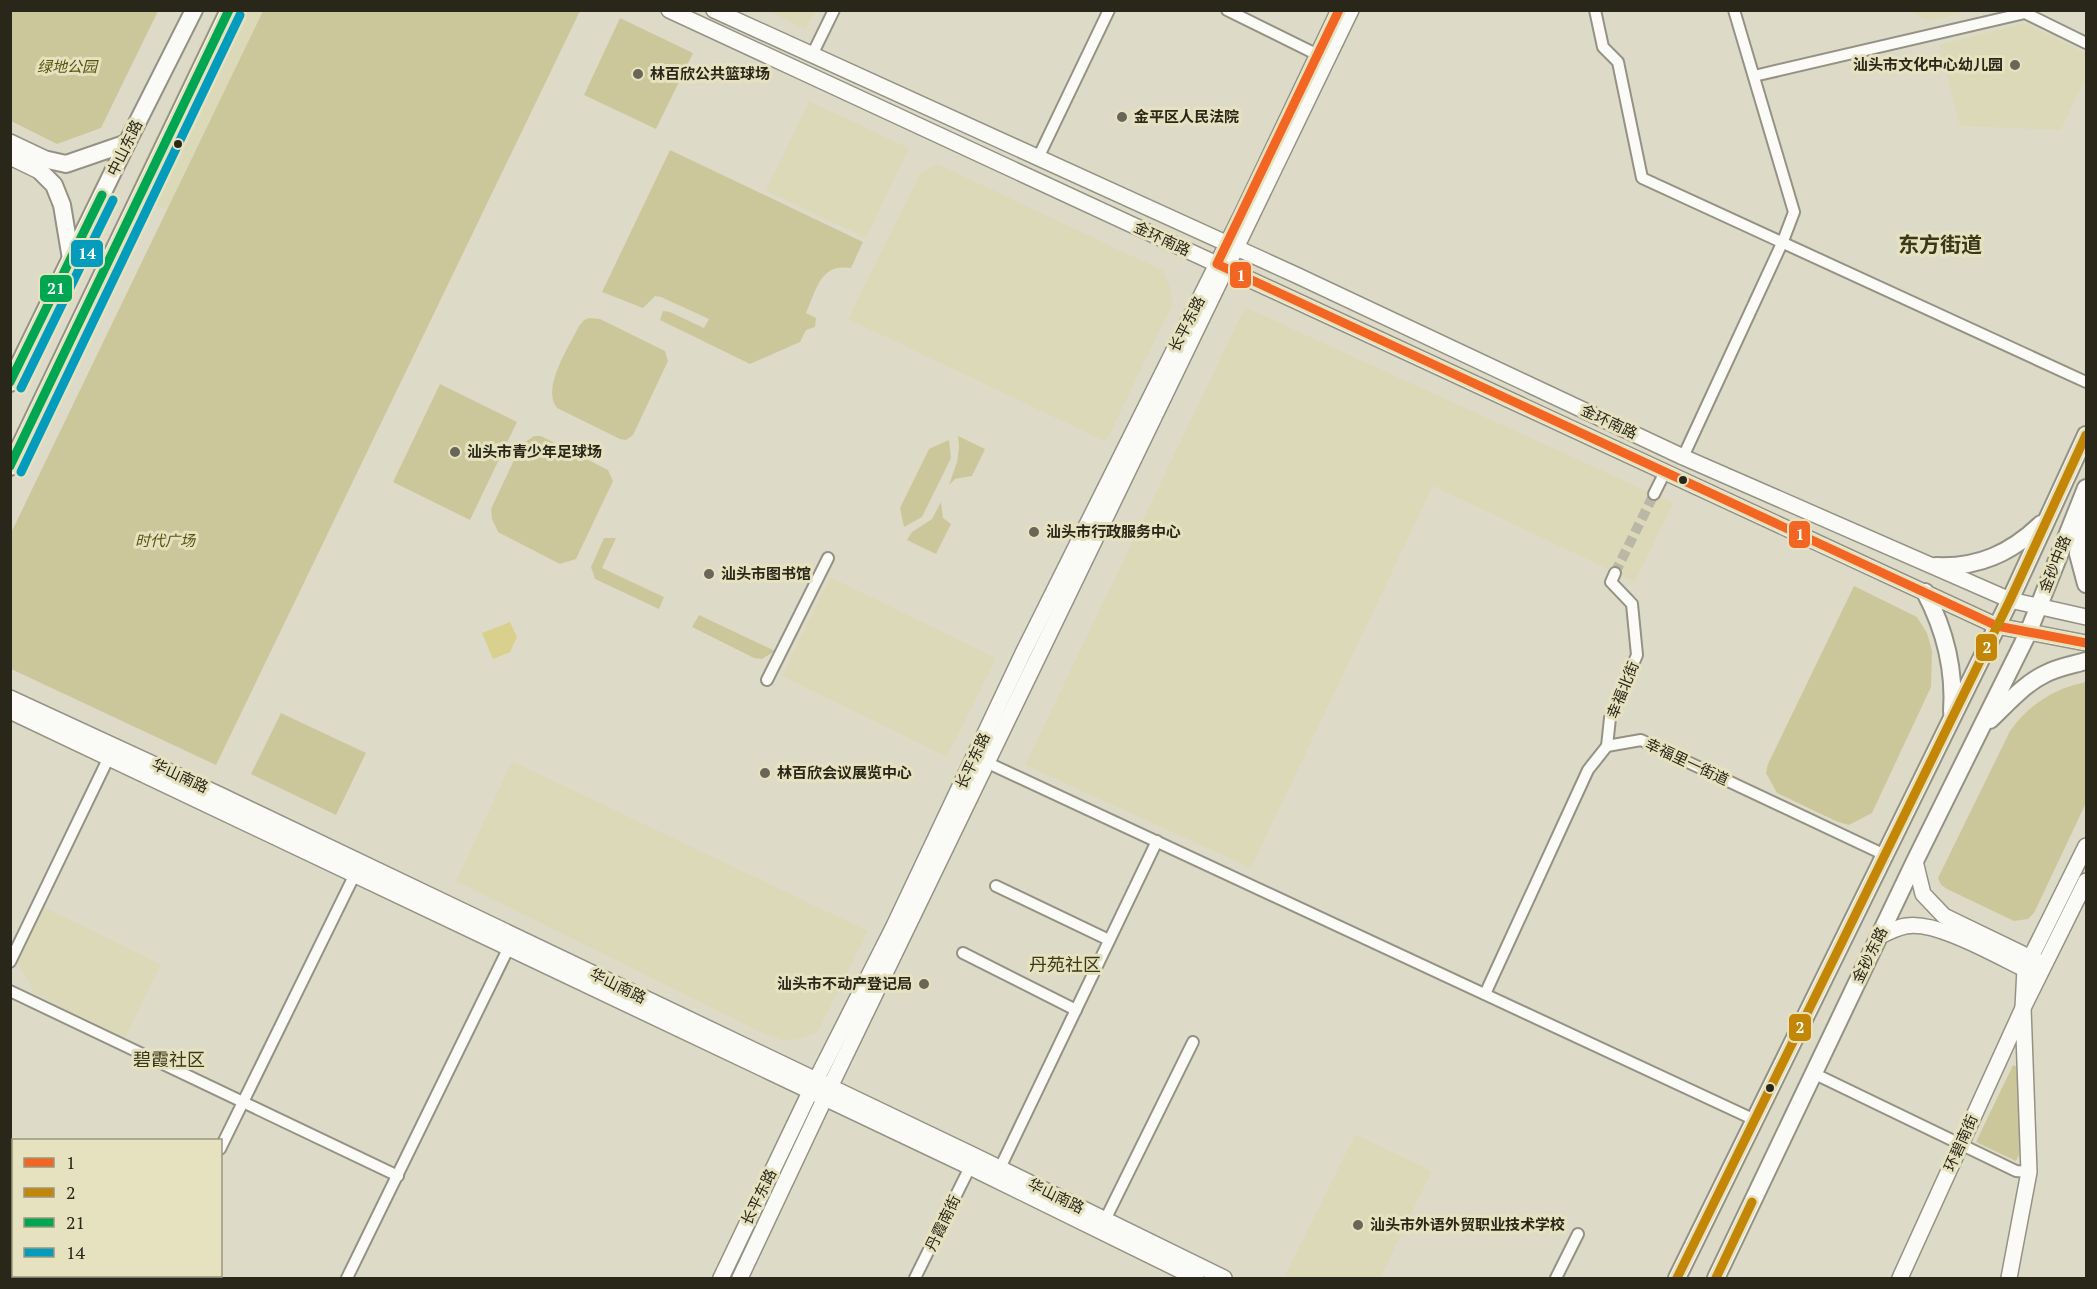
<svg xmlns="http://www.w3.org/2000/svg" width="2097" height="1289" font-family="'PT Serif','Noto Sans SC',serif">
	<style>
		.built { fill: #dcd9b9 }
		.green { fill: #ccc79b }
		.water { fill: #d8d08c }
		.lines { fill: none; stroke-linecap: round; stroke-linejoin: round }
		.street-tunnel { stroke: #b9b7a5; stroke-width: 10; stroke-dasharray: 10 5; stroke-linecap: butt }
		.street-casing { stroke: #949284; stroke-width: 14 }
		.secondary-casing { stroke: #949284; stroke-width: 18 }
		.primary-casing { stroke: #949284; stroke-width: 20 }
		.street { stroke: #fafaf7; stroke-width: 10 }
		.secondary { stroke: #fafaf7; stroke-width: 15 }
		.primary { stroke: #fafaf7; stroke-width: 16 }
		.bus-1-casing { stroke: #e6e2bf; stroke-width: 14 }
		.bus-2-casing { stroke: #e6e2bf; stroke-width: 14 }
		.bus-3-casing { stroke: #e6e2bf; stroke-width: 14 }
		.bus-4-casing { stroke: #e6e2bf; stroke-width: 14 }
		.bus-1 { stroke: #f26522; stroke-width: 9 }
		.bus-2 { stroke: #c48606; stroke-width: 9 }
		.bus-3 { stroke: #00a651; stroke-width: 9 }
		.bus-4 { stroke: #049cbc; stroke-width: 9 }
		.poi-dot { fill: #686657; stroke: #e6e2bf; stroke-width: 2 }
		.bus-dot { fill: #29271a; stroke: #e6e2bf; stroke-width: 2 }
		.labels { text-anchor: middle; stroke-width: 6; stroke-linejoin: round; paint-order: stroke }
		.poi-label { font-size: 15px; font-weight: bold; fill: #29271a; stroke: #e6e2bf; text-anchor: start }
		.park-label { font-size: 15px; font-style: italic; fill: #5a520d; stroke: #e6e2bf }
		.street-label { font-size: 15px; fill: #29271a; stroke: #e6e2bf }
		.quarter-label { font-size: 18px; fill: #3b381a; stroke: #e6e2bf }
		.district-label { font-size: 21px; font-weight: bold; fill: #3b381a; stroke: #e6e2bf }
		.line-badge { stroke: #e6e2bf; stroke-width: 2 }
		.badge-label { font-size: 16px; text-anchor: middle; font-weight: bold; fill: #fff }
	</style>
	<rect width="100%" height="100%" fill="#dddbc8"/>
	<g class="built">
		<path d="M 216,11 L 297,11 L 196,223 L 129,192 Z"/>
		<path d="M 767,11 L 815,10 L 815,11 L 806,29 Z"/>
		<path d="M 1908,11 L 1971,11 L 1929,21 Z"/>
		<path d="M 2025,23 L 2086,53 L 2086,77 L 2061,130 L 1960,126 L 1939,45 Z"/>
		<path d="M 809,101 L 909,148 L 866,238 L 766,191 Z"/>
		<path d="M 938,164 L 1162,270 L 1170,285 L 1173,303 L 1106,442 L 848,319 L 921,172 Z"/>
		<path d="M 1245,307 L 1673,503 L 1635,582 L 1433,486 L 1251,868 L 1025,765 Z"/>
		<path d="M 830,577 L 996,658 L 947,757 L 782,676 Z"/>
		<path d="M 512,761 L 868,931 L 818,1032 L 803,1038 L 785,1041 L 766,1035 L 456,881 Z"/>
		<path d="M 42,906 L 161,964 L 125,1038 L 35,994 L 16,960 Z"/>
		<path d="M 1355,1134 L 1432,1171 L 1380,1278 L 1284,1278 Z"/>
		<path d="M 60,1276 L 145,1276 L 144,1278 L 61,1278 Z"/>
	</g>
	<g class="green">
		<path d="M 10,11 L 158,11 L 101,128 L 57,144 L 11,121 Z"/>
		<path d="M 263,11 L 580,11 L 216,765 L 11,669 L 11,533 Z"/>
		<path d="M 620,18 L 693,53 L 656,129 L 584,95 Z"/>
		<path d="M 670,150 L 863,242 L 851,268 C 820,263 817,289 806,313 L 816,318 L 815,327 L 806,330 L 800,342 L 750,364 L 660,320 L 663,311 L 670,312 L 704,328 L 709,319 L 661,297 L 655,296 L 643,308 L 602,292 Z"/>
		<path d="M 590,318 L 600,319 L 665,351 L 668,361 L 633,435 L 626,440 L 620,439 L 557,408 C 541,388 569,347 579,326 L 584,320 Z"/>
		<path d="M 440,384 L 517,422 L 470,520 L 393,482 Z"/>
		<path d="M 534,436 L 541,436 L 608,470 L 613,481 L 576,559 L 560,564 L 498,532 L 492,519 L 491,509 L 521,445 Z"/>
		<path d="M 958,436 L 985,449 L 972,476 L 955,479 L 949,485 L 957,462 L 959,447 Z"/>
		<path d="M 949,440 L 951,458 L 922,517 L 904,527 L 900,508 L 929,449 Z"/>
		<path d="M 941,502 L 943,518 L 951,524 L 936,554 L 907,540 L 912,532 L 932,519 Z"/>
		<path d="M 604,538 L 616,538 L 602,568 L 664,597 L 659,609 L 595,579 L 591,567 Z"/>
		<path d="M 1854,586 L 1917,617 L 1927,633 L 1932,651 L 1931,687 L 1872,813 L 1849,825 L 1838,822 L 1777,793 L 1766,773 L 1768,764 Z"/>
		<path d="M 699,615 L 775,651 L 762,659 L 754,658 L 692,627 Z"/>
		<path d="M 2086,682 L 2086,803 L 2034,913 L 2028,919 L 2014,921 L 1947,889 L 1941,885 L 1938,878 L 2010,731 C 2028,705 2055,688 2086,682 Z"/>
		<path d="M 281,713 L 366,753 L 336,815 L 251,774 Z"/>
		<path d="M 2013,1065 L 2019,1068 L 2019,1155 L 2016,1161 L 1976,1142 Z"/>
	</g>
	<path class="water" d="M 510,622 L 517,637 L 510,652 L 493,659 L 482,633 Z"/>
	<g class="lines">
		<path class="street-tunnel" d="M 1615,573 L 1654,494"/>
		<defs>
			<g id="street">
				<path d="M 1227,10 L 1318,55"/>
				<path d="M 1595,10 L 1603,47 L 1618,62 L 1642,178 L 2086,382"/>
				<path d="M 812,55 L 834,10"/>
				<path d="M 1754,76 L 2025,13 L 2086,43"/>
				<path d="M 1038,158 L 1109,10"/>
				<path d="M 1683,457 L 1783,241 L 1794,212 L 1734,10"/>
				<path d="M 1654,494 L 1665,472"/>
				<path d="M 767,680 L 828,558"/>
				<path d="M 1607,746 L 1610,718 L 1637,655 L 1632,604 L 1611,582 L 1615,573"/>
				<path d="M 988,763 L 1755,1120"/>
				<path d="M 996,886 L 1109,940"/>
				<path d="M 963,953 L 1076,1010"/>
				<path d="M 10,962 L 109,757"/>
				<path d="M 10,991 L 398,1176"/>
				<path d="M 1485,994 L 1588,770 L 1607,746 L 1641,740 L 1885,855"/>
				<path d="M 1813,1073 L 2016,1171 L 2029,1172"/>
				<path d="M 220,1149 L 355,874"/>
				<path d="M 1000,1168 L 1157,841"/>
				<path d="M 1105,1220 L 1193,1042"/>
				<path d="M 10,1259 L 14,1262"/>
				<path d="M 30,1276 L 34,1278"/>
				<path d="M 157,1278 L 158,1276"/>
				<path d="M 347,1278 L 509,947"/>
				<path d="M 915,1278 L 970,1167"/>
				<path d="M 1556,1278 L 1578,1234"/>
			</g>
			<g id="secondary">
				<path d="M 669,10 L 1997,626 L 2086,643"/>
				<path d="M 714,10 L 1296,275 L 1683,457 L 2010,600 L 2086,617"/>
				<path d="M 10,142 L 48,160"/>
				<path d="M 10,157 L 41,172"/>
				<path d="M 10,698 L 220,795 L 975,1156 L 1224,1278"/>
				<path d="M 10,711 L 970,1167 L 1196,1278"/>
				<path d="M 1915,861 L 1923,894 L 1944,916 L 2039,962"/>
				<path d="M 1880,936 C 1888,932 1898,927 1906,926 C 1938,920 2002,959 2033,973"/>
				<path d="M 721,1278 L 810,1092 L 893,928 L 1024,651 L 1242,214 L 1339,10"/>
				<path d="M 740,1278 L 830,1087 L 1351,10"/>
				<path d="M 1900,1278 L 2023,1008 L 2086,881"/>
				<path d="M 2009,1278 L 2029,1172 L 2023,1008 L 2025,969 L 2086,846"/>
			</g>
			<g id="primary">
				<path d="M 48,160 L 66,164 L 127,143"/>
				<path d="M 41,172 L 54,185 L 62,205 L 71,259"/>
				<path d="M 10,383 L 127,143 L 194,10"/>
				<path d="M 10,467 L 229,10"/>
				<path d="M 2080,514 L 2078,554 L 2086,584"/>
				<path d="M 1936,566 C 1978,568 2011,553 2041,524"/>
				<path d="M 1925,592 C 1945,630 1955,669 1952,712"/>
				<path d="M 1990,720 C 2007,704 2024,684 2045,674 C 2058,667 2072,665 2086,661"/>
				<path d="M 1677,1278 L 2010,600 L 2086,435"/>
				<path d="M 1716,1278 L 1915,861 L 2028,633 L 2086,488"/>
			</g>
		</defs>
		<use href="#street" class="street-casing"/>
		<use href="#secondary" class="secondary-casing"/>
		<use href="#primary" class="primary-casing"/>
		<use href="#street" class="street"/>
		<use href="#secondary" class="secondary"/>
		<use href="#primary" class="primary"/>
		<defs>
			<path id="bus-1" d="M 1339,10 L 1217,264 L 1997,626 L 2086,643"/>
			<g id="bus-2">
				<path d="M 1677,1278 L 2010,600 L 2086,435"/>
				<path d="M 1716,1278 L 1752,1202"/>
			</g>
			<g id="bus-3">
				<path d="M 10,382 L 102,195"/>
				<path d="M 10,466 L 229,10"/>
			</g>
			<g id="bus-4">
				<path d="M 21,388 L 113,200"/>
				<path d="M 21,472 L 240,15"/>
			</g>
		</defs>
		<use href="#bus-1" class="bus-1-casing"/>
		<use href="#bus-2" class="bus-2-casing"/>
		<use href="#bus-3" class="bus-3-casing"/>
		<use href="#bus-4" class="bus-4-casing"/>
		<use href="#bus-1" class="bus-1"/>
		<use href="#bus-2" class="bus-2"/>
		<use href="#bus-3" class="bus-3"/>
		<use href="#bus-4" class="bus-4"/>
	</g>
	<g class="poi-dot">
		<circle cx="2015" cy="65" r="6"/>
		<circle cx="638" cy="74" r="6"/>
		<circle cx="1122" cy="117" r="6"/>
		<circle cx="455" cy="452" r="6"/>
		<circle cx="1034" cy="532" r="6"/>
		<circle cx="709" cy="574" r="6"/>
		<circle cx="765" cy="773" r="6"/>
		<circle cx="924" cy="984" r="6"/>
		<circle cx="1358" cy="1225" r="6"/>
	</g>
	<g class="bus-dot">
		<circle cx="178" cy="144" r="5"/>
		<circle cx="1683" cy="480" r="5"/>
		<circle cx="1770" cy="1088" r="5"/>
	</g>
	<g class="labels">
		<g class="poi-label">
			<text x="2003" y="70" text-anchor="end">汕头市文化中心幼儿园</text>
			<text x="650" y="79">林百欣公共篮球场</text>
			<text x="1134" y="122">金平区人民法院</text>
			<text x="467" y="457">汕头市青少年足球场</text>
			<text x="1046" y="537">汕头市行政服务中心</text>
			<text x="721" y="579">汕头市图书馆</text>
			<text x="777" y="778">林百欣会议展览中心</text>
			<text x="912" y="989" text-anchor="end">汕头市不动产登记局</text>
			<text x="1370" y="1230">汕头市外语外贸职业技术学校</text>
		</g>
		<g class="park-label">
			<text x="67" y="72">绿地公园</text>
			<text x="165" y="546">时代广场</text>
		</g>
		<g class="street-label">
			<text transform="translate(125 148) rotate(-64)" y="5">中山东路</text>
			<text transform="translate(1162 239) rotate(25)" y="5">金环南路</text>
			<text transform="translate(1187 324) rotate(-63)" y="5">长平东路</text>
			<text transform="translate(1609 422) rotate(25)" y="5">金环南路</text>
			<text transform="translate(2055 564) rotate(-68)" y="5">金砂中路</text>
			<text transform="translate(1623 690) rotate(-68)" y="5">幸福北街</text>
			<text transform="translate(973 761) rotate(-65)" y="5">长平东路</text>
			<text transform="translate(1687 762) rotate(25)" y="5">幸福里一街道</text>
			<text transform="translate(180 776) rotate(25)" y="5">华山南路</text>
			<text transform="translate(1870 955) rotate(-64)" y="5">金砂东路</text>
			<text transform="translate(618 986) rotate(26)" y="5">华山南路</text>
			<text transform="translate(1961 1143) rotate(-66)" y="5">环碧南街</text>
			<text transform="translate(1056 1196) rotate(26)" y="5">华山南路</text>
			<text transform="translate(759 1197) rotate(-64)" y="5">长平东路</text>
			<text transform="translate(943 1223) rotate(-64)" y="5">丹霞南街</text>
		</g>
		<g class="quarter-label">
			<text x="1065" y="971">丹苑社区</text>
			<text x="169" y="1066">碧霞社区</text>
		</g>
		<g class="district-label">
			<text x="1940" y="252">东方街道</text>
		</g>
	</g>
	<g class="line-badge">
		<rect x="70" y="239" width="34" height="29" rx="6" fill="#049cbc"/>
		<rect x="1229" y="261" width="23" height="28" rx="6" fill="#f26522"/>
		<rect x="39" y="274" width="34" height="29" rx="6" fill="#00a651"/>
		<rect x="1788" y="520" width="23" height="29" rx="6" fill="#f26522"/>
		<rect x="1975" y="633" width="23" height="29" rx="6" fill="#c48606"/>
		<rect x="1788" y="1013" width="24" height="29" rx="6" fill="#c48606"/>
	</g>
	<g class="badge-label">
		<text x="87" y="259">14</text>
		<text x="1241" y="281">1</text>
		<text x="56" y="294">21</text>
		<text x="1800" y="540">1</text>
		<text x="1987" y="653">2</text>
		<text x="1800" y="1033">2</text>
	</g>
	<rect width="2097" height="1289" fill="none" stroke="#29271a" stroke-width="24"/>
	<rect x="12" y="1139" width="210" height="138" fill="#e6e2bf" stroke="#9a977d" stroke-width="1.5"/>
	<rect x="24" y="1158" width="30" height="9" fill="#f26522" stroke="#9a977d" stroke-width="1.5"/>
	<text x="66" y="1169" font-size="18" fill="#29271a">1</text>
	<rect x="24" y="1188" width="30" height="9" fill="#c48606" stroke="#9a977d" stroke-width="1.5"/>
	<text x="66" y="1199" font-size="18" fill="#29271a">2</text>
	<rect x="24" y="1218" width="30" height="9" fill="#00a651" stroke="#9a977d" stroke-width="1.5"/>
	<text x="66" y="1229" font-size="18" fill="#29271a">21</text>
	<rect x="24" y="1248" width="30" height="9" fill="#049cbc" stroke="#9a977d" stroke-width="1.5"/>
	<text x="66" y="1259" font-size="18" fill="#29271a">14</text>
</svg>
